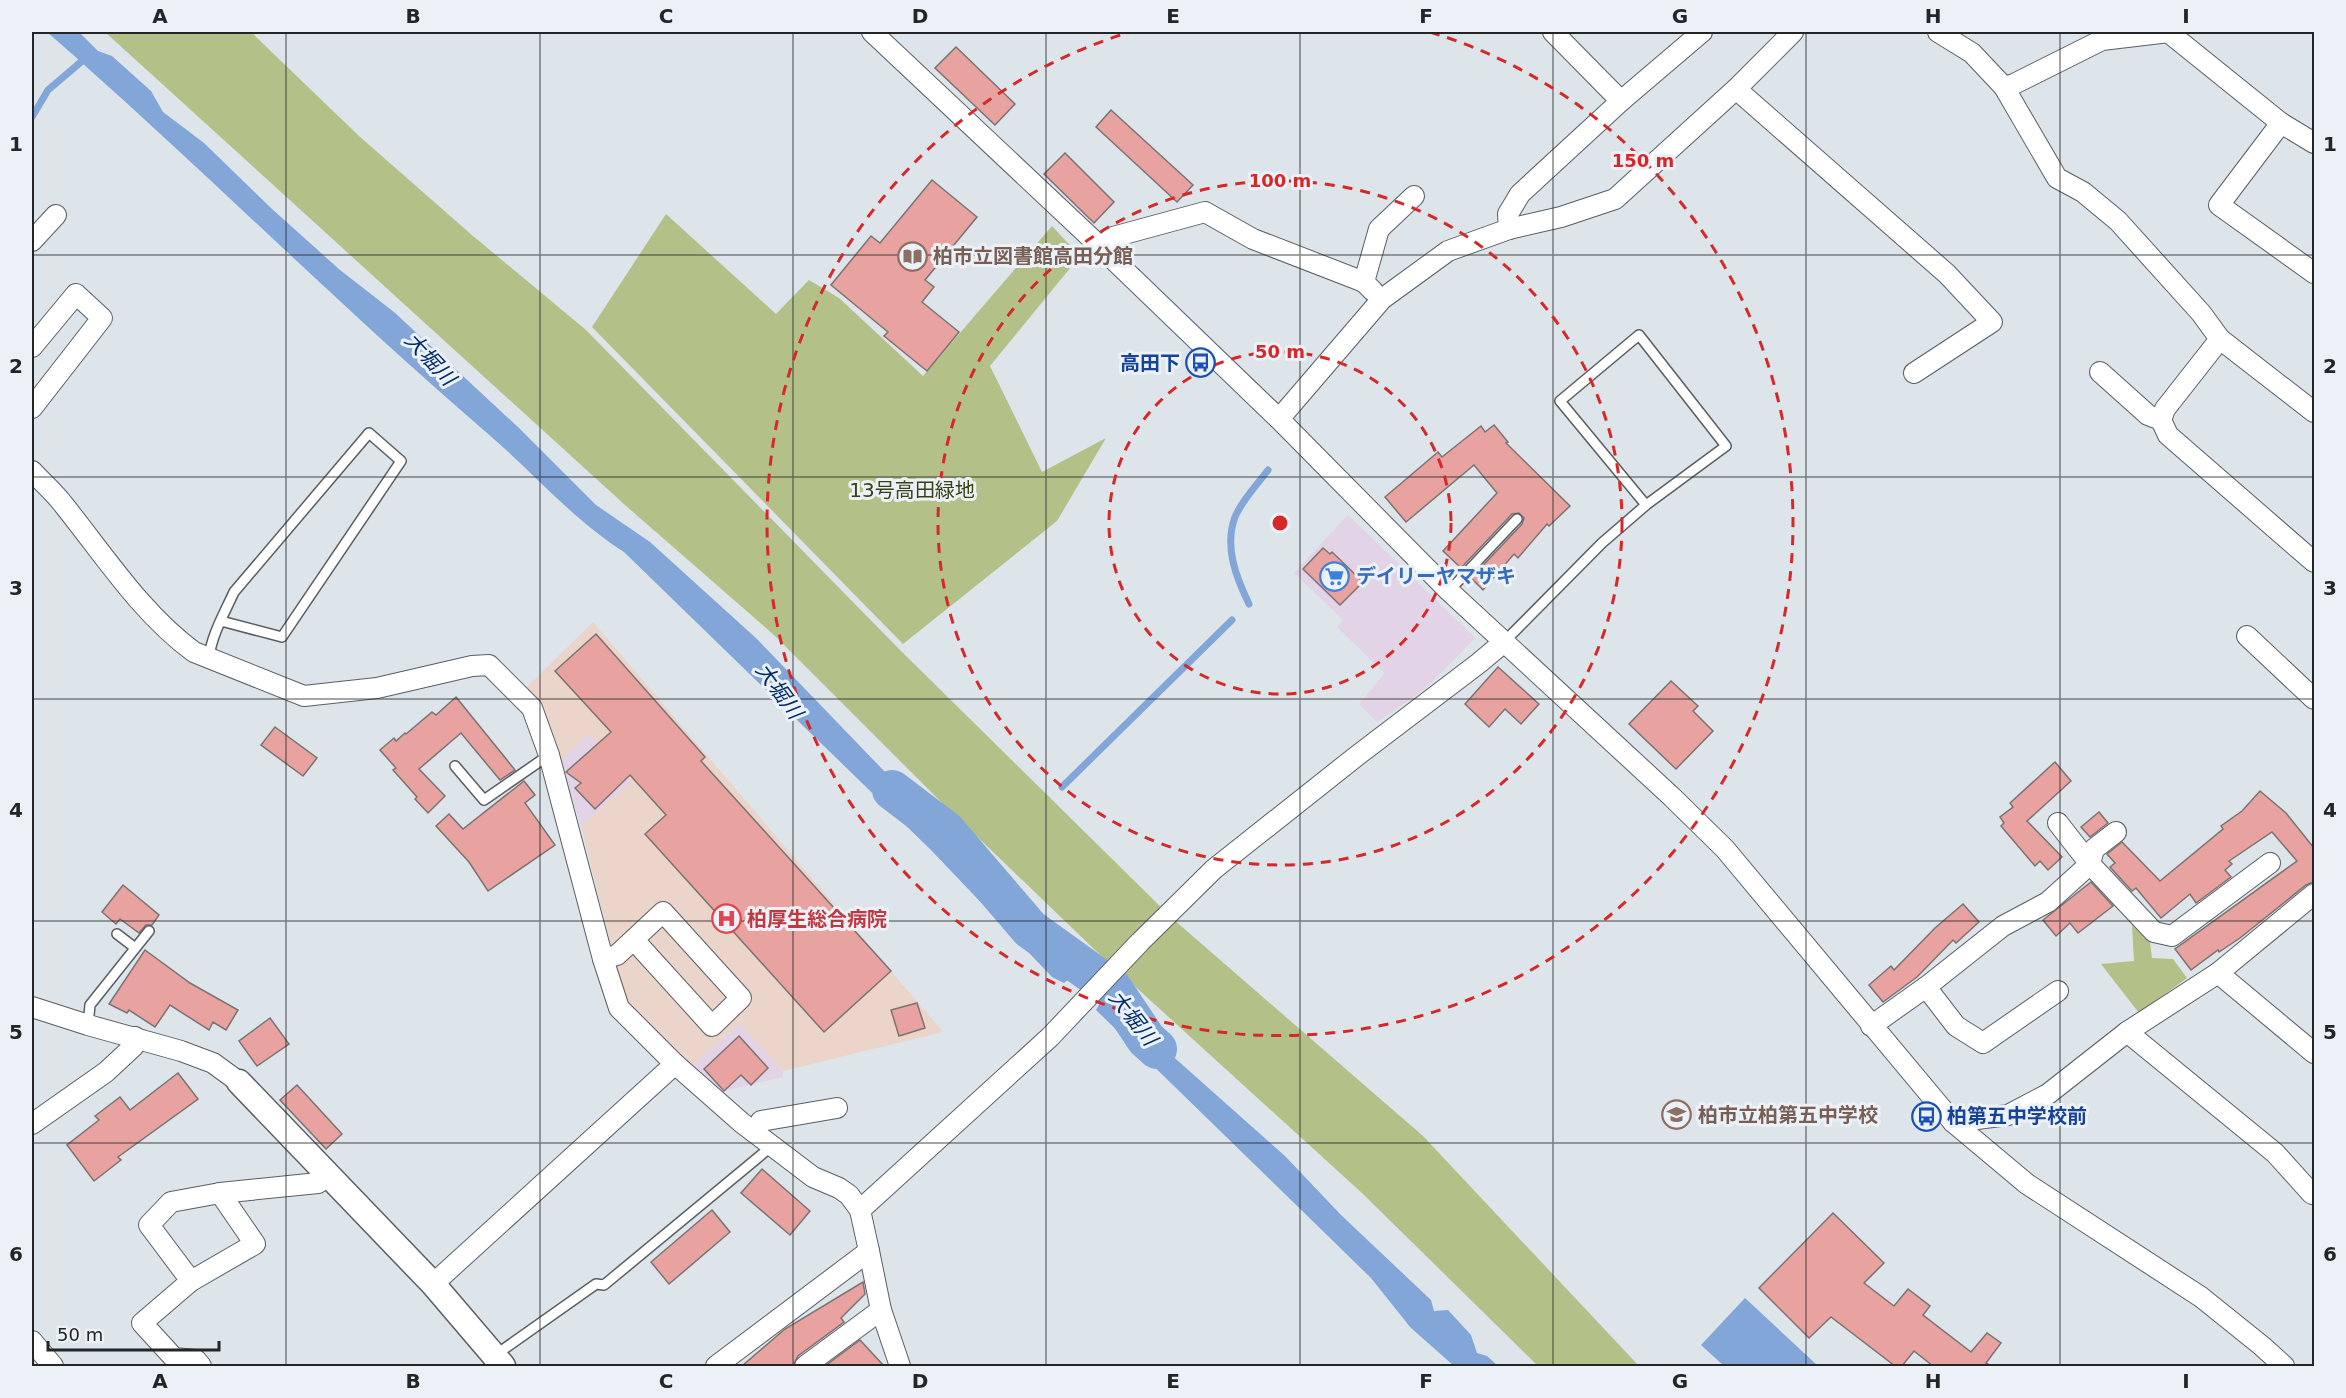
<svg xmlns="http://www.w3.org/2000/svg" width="2346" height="1398" font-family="'DejaVu Sans','Noto Sans JP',sans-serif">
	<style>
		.commercial { fill: #e2d3e6 }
		.medical { fill: #ebd4c9 }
		.green { fill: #b3c188 }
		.water { fill: #83a6d8 }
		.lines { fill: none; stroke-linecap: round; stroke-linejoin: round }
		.stream { stroke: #83a6d8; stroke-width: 7 }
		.river { stroke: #83a6d8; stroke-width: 40 }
		.building { fill: #e8a3a0; stroke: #7b7372; stroke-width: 1.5 }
		.service-casing { stroke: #595e63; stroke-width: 12 }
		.minor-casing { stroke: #595e63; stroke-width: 22 }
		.tertiary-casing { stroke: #595e63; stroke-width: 27 }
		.service { stroke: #fff; stroke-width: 9 }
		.minor { stroke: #fff; stroke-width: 20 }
		.tertiary { stroke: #fff; stroke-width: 24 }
		.grid { fill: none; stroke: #232527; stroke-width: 1.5; stroke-opacity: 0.55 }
		.ring { fill: none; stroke: #d62828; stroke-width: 3; stroke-dasharray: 10 8 }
		.labels { text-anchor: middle; stroke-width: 6; stroke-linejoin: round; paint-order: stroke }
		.education-label { font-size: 20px; font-weight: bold; fill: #785e54; stroke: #ebf1f7; text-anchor: start }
		.transit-label { font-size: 20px; font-weight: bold; fill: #164399; stroke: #ebf1f7; text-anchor: end }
		.park-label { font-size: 20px; fill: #394215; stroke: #ebf1f7 }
		.shop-label { font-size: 20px; font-weight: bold; fill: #366cbe; stroke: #ebf1f7; text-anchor: start }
		.health-label { font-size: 20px; font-weight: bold; fill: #be3a42; stroke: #ebf1f7; text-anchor: start }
		.water-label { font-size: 21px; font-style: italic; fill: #002c67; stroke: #ebf1f7 }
		.centre { fill: #d62828; stroke: #ebf1f7; stroke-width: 3 }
		.ring-label { font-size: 18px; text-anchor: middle; font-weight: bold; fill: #d62828; stroke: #ebf1f7; stroke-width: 6; stroke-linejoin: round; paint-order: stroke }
		.neatline { fill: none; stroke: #232527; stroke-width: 2 }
		.grid-label { font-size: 20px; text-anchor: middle; font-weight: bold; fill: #232527 }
	</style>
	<rect width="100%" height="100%" fill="#dde4ea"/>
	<g class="commercial">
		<path d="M 1348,515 L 1475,638 L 1425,689 L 1377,722 L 1359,704 L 1385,673 L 1337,627 L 1343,620 L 1294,573 Z"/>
		<path d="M 589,734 L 631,782 L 581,826 L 561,760 Z"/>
		<path d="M 740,1024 L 783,1071 L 783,1077 L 715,1093 L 687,1070 Z"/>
	</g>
	<path class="medical" d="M 593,622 L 943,1032 L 783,1071 L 740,1024 L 687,1070 L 628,1012 L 581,826 L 631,782 L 589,734 L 561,760 L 553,733 L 524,690 Z"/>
	<g class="green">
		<path d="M 105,32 L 251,32 L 359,136 L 473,236 L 586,330 L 899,649 L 1173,919 L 1423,1136 L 1639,1366 L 1538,1366 L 1363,1194 L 1095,950 L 935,796 L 774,635 L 625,505 Z"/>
		<path d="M 666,214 L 776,314 L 809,280 L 839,298 L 923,376 L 1052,226 L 1080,256 L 990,366 L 1042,472 L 1106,438 L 1057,521 L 903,644 L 592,327 Z"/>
		<path d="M 2132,925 L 2150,943 L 2152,958 L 2173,959 L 2187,978 L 2139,1013 L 2101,964 L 2134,961 Z"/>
	</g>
	<g class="water">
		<path d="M 47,32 L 79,32 L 98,51 L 112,56 L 151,91 L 163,112 L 204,143 L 272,209 L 340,270 L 394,312 L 519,428 L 596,505 L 650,542 L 757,639 L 1013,905 L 1080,969 L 1064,983 L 1052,977 L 930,849 L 624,552 C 572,519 533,472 487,433 C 336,303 196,162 47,32 Z"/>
		<path d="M 1109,987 L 1141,1028 L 1285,1156 L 1341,1215 L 1431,1300 L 1434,1311 L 1448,1310 L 1471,1335 L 1477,1353 L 1487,1356 L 1498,1366 L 1454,1366 L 1410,1327 L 1371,1278 L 1096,1010 Z"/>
		<path d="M 1745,1298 L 1818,1366 L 1724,1366 L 1701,1345 Z"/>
	</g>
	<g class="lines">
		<g class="stream">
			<path d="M 32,117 L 48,90 L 88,56"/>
			<path d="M 1249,604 C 1236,577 1224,547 1235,517 C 1242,500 1257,485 1268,470"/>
			<path d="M 1062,787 L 1232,620"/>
		</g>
		<path class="river" d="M 892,790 L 946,831 L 1030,929 L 1112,988 L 1146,1039 L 1157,1049"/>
	</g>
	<g class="building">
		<path d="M 956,47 L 1015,104 L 995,125 L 935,68 Z"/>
		<path d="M 1111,110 L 1193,185 L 1177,202 L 1096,127 Z"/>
		<path d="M 1065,153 L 1114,202 L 1094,223 L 1044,174 Z"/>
		<path d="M 932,180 L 977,217 L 925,280 L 934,287 L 922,302 L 959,332 L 927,371 L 884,336 L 888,332 L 831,285 L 871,236 L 880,243 Z"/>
		<path d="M 1494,425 L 1508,442 L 1506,443 L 1570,506 L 1549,526 L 1547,524 L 1518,558 L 1514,554 L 1483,590 L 1471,578 L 1522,524 L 1524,518 L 1519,513 L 1512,514 L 1461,568 L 1443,551 L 1497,493 L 1474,465 L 1406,522 L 1385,497 L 1438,452 L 1442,457 L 1481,426 L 1485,432 Z"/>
		<path d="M 1323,548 L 1330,554 L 1332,552 L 1363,582 L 1340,605 L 1303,569 Z"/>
		<path d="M 596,634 L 705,757 L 701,761 L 891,971 L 824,1032 L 645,834 L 666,815 L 630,775 L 595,809 L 575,788 L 581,783 L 566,772 L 611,732 L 555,671 Z"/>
		<path d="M 1498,667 L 1539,704 L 1521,724 L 1505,709 L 1489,727 L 1465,704 Z"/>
		<path d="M 1671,681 L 1698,706 L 1693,711 L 1713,731 L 1676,769 L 1629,724 Z"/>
		<path d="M 456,697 L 515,770 L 500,780 L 461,733 L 419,769 L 445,796 L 428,813 L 415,799 L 417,797 L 393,770 L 396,768 L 380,750 L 394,738 L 396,741 L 405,733 L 406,734 L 432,712 L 436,715 Z"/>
		<path d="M 275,727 L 317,758 L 303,776 L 261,745 Z"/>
		<path d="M 2055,762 L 2071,781 L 2027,821 L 2062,857 L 2048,870 L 2040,861 L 2035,866 L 2001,826 L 2004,823 L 2000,817 L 2013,807 L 2010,803 Z"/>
		<path d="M 524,781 L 535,795 L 525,803 L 555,845 L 488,891 L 469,862 L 436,826 L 449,814 L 463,829 Z"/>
		<path d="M 2260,791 L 2286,813 L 2314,848 L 2314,882 L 2306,885 L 2240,938 L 2219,952 L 2218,950 L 2191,970 L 2175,949 L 2297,861 L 2272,832 L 2229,861 L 2232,864 L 2225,870 L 2231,877 L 2196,903 L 2190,894 L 2161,918 L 2136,888 L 2132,891 L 2110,867 L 2115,863 L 2107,854 L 2122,842 L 2160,881 L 2223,829 L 2221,826 L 2242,811 Z"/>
		<path d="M 2099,812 L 2108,823 L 2090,837 L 2081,827 Z"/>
		<path d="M 2091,882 L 2113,906 L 2078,933 L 2070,923 L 2056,936 L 2043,920 Z"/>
		<path d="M 123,885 L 159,915 L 152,925 L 146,925 L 139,933 L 120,919 L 116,924 L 102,912 Z"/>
		<path d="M 1963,904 L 1979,922 L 1956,943 L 1953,940 L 1917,977 L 1883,1002 L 1869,985 L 1891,966 L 1894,970 L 1935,928 Z"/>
		<path d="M 145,950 L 190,983 L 238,1010 L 226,1030 L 213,1022 L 209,1030 L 170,1005 L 155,1027 L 129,1010 L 127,1013 L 109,1004 Z"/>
		<path d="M 917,1003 L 925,1028 L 899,1036 L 891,1010 Z"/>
		<path d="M 270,1018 L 289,1044 L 257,1066 L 239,1041 Z"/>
		<path d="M 739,1036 L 768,1068 L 751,1085 L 741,1075 L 724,1091 L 704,1069 Z"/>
		<path d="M 178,1073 L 198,1099 L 118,1157 L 121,1160 L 94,1181 L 67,1145 L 99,1120 L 95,1116 L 120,1097 L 130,1110 Z"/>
		<path d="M 297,1085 L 342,1134 L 326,1149 L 280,1100 Z"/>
		<path d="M 762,1169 L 810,1211 L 790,1235 L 741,1193 Z"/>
		<path d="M 712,1210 L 730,1232 L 669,1284 L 651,1262 Z"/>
		<path d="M 1833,1213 L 1884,1263 L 1864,1283 L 1894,1306 L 1908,1289 L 1930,1306 L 1923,1315 L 1971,1352 L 1987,1333 L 2001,1343 L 1986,1363 L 1991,1366 L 1933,1366 L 1914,1351 L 1902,1366 L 1895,1366 L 1831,1317 L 1809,1338 L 1759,1288 Z"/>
		<path d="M 863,1282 L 865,1294 L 841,1318 L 844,1322 L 798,1356 L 793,1366 L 742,1366 L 785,1329 Z"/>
		<path d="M 860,1340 L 884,1366 L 825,1366 Z"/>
	</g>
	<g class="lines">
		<defs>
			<g id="service">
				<path d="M 1449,591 L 1517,519"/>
				<path d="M 1504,642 L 1602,543 L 1646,505 L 1726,446 L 1639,335 L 1560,401 L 1646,505"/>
				<path d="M 209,658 C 211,636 225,612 234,592 L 369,433 L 401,461 L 282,637 L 221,621"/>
				<path d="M 455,766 L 484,800 L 549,755"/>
				<path d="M 117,934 L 134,947"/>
				<path d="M 88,1025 L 90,1005 L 149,931"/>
				<path d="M 494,1356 L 596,1284 L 604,1285 L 772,1146"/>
			</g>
			<g id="minor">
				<path d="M 872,32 L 1091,238 L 1279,419 L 1449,591 L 1672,797 L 1725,849 L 1953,1122 L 2027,1184 L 2201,1297 L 2262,1346 L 2284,1366"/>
				<path d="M 1938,32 L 1972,53 L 2004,87 L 2057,178 L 2083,192 L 2118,221 L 2201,313 L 2220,339 L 2165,409 L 2161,420"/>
				<path d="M 2168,32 L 2281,123 L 2314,143"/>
				<path d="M 2004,87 L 2014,84 L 2102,40 L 2169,32"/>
				<path d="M 1736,89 L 1947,274 L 1992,322 L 1914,373"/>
				<path d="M 1621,101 L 1702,32"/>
				<path d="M 2281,123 L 2219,205 L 2314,273"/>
				<path d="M 1509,229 L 1508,214 L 1520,194 L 1621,101 L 1553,32"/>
				<path d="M 32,241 L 56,215"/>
				<path d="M 1101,247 L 1113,237 L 1205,212 L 1253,239 L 1364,282"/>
				<path d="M 1373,291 L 1364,282 L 1379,229 L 1414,196"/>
				<path d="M 2220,339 L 2314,412"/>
				<path d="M 32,347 L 76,294 L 102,318 L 32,408"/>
				<path d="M 2100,372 L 2148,415 L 2161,420 L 2168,435 L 2314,562"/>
				<path d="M 1279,419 L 1382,299 L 1448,251 L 1509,229 L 1561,217 L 1615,199 L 1736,89 L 1793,32"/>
				<path d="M 32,471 C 42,482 54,492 63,504 C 104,555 141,613 194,652 L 304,696 L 377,688 L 472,666 L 489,665 L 532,708 L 549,755 L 603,959 L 619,1008 L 675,1064 L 742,1123 L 813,1177 L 839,1188 L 849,1195 L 860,1210"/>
				<path d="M 2247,636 L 2314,699"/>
				<path d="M 2116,832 L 2094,849 L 2090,864 L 2154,932 L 2172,936 L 2270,863"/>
				<path d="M 2314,894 L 2218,973 L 2314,1053"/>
				<path d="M 603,959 L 617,955 L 663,912 L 741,998 L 712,1026 L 634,940"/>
				<path d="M 1926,987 L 1956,1026 L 1983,1043 L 2058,991"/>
				<path d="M 32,1007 L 88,1025 L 181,1051 L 213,1063 L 239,1082"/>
				<path d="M 1871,1026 L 1926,987 L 2003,926 L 2048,902 L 2090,864 L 2058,823"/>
				<path d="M 2127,1032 L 2275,1153 L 2312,1194 L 2314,1193"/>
				<path d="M 1953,1122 L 2008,1115 L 2048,1094 L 2127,1032 L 2218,973"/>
				<path d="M 32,1124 L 106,1072 L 134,1046 L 135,1037"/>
				<path d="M 754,1132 L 761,1121 L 837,1108"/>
				<path d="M 869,1251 L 881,1310 L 900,1366"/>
				<path d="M 191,1281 L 149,1225 L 171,1202 L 220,1193 L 318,1183 L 328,1174"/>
				<path d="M 433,1284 L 675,1064"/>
				<path d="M 32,1341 L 53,1366"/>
				<path d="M 201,1366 L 196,1360 L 174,1358 L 142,1323 L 191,1281 L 255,1244 L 220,1193"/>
				<path d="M 716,1366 L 869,1251 L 860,1210 L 1050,1037 L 1140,942 L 1214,869 L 1358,755 L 1479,663 L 1504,642"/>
				<path d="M 805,1366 L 881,1310"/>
			</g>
			<path id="tertiary" d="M 239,1082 L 433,1284 L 503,1366"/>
		</defs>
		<use href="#service" class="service-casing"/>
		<use href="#minor" class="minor-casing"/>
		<use href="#tertiary" class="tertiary-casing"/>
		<use href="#service" class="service"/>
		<use href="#minor" class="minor"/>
		<use href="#tertiary" class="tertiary"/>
	</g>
	<path class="grid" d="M 286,32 L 286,1366M 540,32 L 540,1366M 793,32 L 793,1366M 1046,32 L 1046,1366M 1300,32 L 1300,1366M 1553,32 L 1553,1366M 1806,32 L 1806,1366M 2060,32 L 2060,1366M 32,255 L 2314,255M 32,477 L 2314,477M 32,699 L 2314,699M 32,921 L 2314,921M 32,1143 L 2314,1143"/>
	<g class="ring">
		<circle cx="1280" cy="523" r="171"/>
		<circle cx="1280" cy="523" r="342"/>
		<path d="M1430 32A513 513 0 1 1 1130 32"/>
	</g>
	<defs>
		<symbol id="library-ring" viewBox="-11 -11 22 22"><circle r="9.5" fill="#ebf1f7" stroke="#8d6e63" stroke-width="1.5"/><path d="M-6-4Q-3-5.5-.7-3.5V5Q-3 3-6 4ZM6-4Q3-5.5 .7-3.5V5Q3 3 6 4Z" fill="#8d6e63"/></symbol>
		<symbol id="bus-ring" viewBox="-11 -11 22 22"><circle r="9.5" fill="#ebf1f7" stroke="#1a4fb4" stroke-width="1.5"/><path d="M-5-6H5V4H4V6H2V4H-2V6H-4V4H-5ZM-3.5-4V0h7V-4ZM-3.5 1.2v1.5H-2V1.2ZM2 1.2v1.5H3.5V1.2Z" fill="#1a4fb4"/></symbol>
		<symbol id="supermarket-ring" viewBox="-11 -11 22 22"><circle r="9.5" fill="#ebf1f7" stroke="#3f7fe0" stroke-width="1.5"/><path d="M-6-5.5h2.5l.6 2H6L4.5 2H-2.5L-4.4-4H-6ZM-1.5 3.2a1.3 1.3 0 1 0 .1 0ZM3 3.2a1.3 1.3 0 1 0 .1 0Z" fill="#3f7fe0"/></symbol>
		<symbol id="hospital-ring" viewBox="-11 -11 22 22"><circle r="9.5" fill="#ebf1f7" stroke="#e0444e" stroke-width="1.5"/><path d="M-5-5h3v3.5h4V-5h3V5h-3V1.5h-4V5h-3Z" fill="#e0444e"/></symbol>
		<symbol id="school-ring" viewBox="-11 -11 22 22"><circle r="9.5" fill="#ebf1f7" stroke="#8d6e63" stroke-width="1.5"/><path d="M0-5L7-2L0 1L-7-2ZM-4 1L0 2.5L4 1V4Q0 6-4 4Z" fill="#8d6e63"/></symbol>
	</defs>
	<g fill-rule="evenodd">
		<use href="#library-ring" x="896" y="240" width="33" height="33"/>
		<use href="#bus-ring" x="1184" y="346" width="33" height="33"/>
		<use href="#supermarket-ring" x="1318" y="560" width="33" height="33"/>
		<use href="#hospital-ring" x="710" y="902" width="33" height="33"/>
		<use href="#school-ring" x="1660" y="1098" width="33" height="33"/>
		<use href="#bus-ring" x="1910" y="1100" width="33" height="33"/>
	</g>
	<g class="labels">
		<g class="education-label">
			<text x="933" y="263">柏市立図書館高田分館</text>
			<text x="1698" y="1122">柏市立柏第五中学校</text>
		</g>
		<g class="transit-label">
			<text x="1180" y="370">高田下</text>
			<text x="1947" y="1123" text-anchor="start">柏第五中学校前</text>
		</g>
		<g class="park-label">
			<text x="912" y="497">13号高田緑地</text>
		</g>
		<g class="shop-label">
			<text x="1356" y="583">デイリーヤマザキ</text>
		</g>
		<g class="health-label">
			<text x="747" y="926">柏厚生総合病院</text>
		</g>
		<g class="water-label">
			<text transform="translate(430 359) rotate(47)" y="7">大堀川</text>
			<text transform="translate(779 691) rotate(54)" y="7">大堀川</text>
			<text transform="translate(1133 1018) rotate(52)" y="7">大堀川</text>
		</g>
	</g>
	<circle cx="1280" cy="523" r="9" class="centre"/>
	<g class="ring-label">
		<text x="1643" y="167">150 m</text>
		<text x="1280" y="187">100 m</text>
		<text x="1280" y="358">50 m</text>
	</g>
	<rect width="2346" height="1398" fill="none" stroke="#ebf1f7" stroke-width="66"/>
	<path d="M48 1341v9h171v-9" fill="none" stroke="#232527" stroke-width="3"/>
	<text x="57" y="1341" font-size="18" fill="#232527" stroke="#ebf1f7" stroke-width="4.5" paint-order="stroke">50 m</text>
	<rect x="33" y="33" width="2280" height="1332" class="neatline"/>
	<g class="grid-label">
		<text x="160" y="23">A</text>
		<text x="413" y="23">B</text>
		<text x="666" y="23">C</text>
		<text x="920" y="23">D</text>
		<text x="1173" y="23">E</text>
		<text x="1426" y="23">F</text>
		<text x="1680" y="23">G</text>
		<text x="1933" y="23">H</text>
		<text x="2186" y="23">I</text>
		<text x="16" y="151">1</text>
		<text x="2330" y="151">1</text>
		<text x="16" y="373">2</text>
		<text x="2330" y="373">2</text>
		<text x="16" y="595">3</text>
		<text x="2330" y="595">3</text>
		<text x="16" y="817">4</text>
		<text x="2330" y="817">4</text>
		<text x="16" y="1039">5</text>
		<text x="2330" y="1039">5</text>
		<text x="16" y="1261">6</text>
		<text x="2330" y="1261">6</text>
		<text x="160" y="1388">A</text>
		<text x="413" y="1388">B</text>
		<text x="666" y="1388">C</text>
		<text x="920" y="1388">D</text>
		<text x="1173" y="1388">E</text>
		<text x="1426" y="1388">F</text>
		<text x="1680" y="1388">G</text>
		<text x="1933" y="1388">H</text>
		<text x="2186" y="1388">I</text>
	</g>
</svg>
